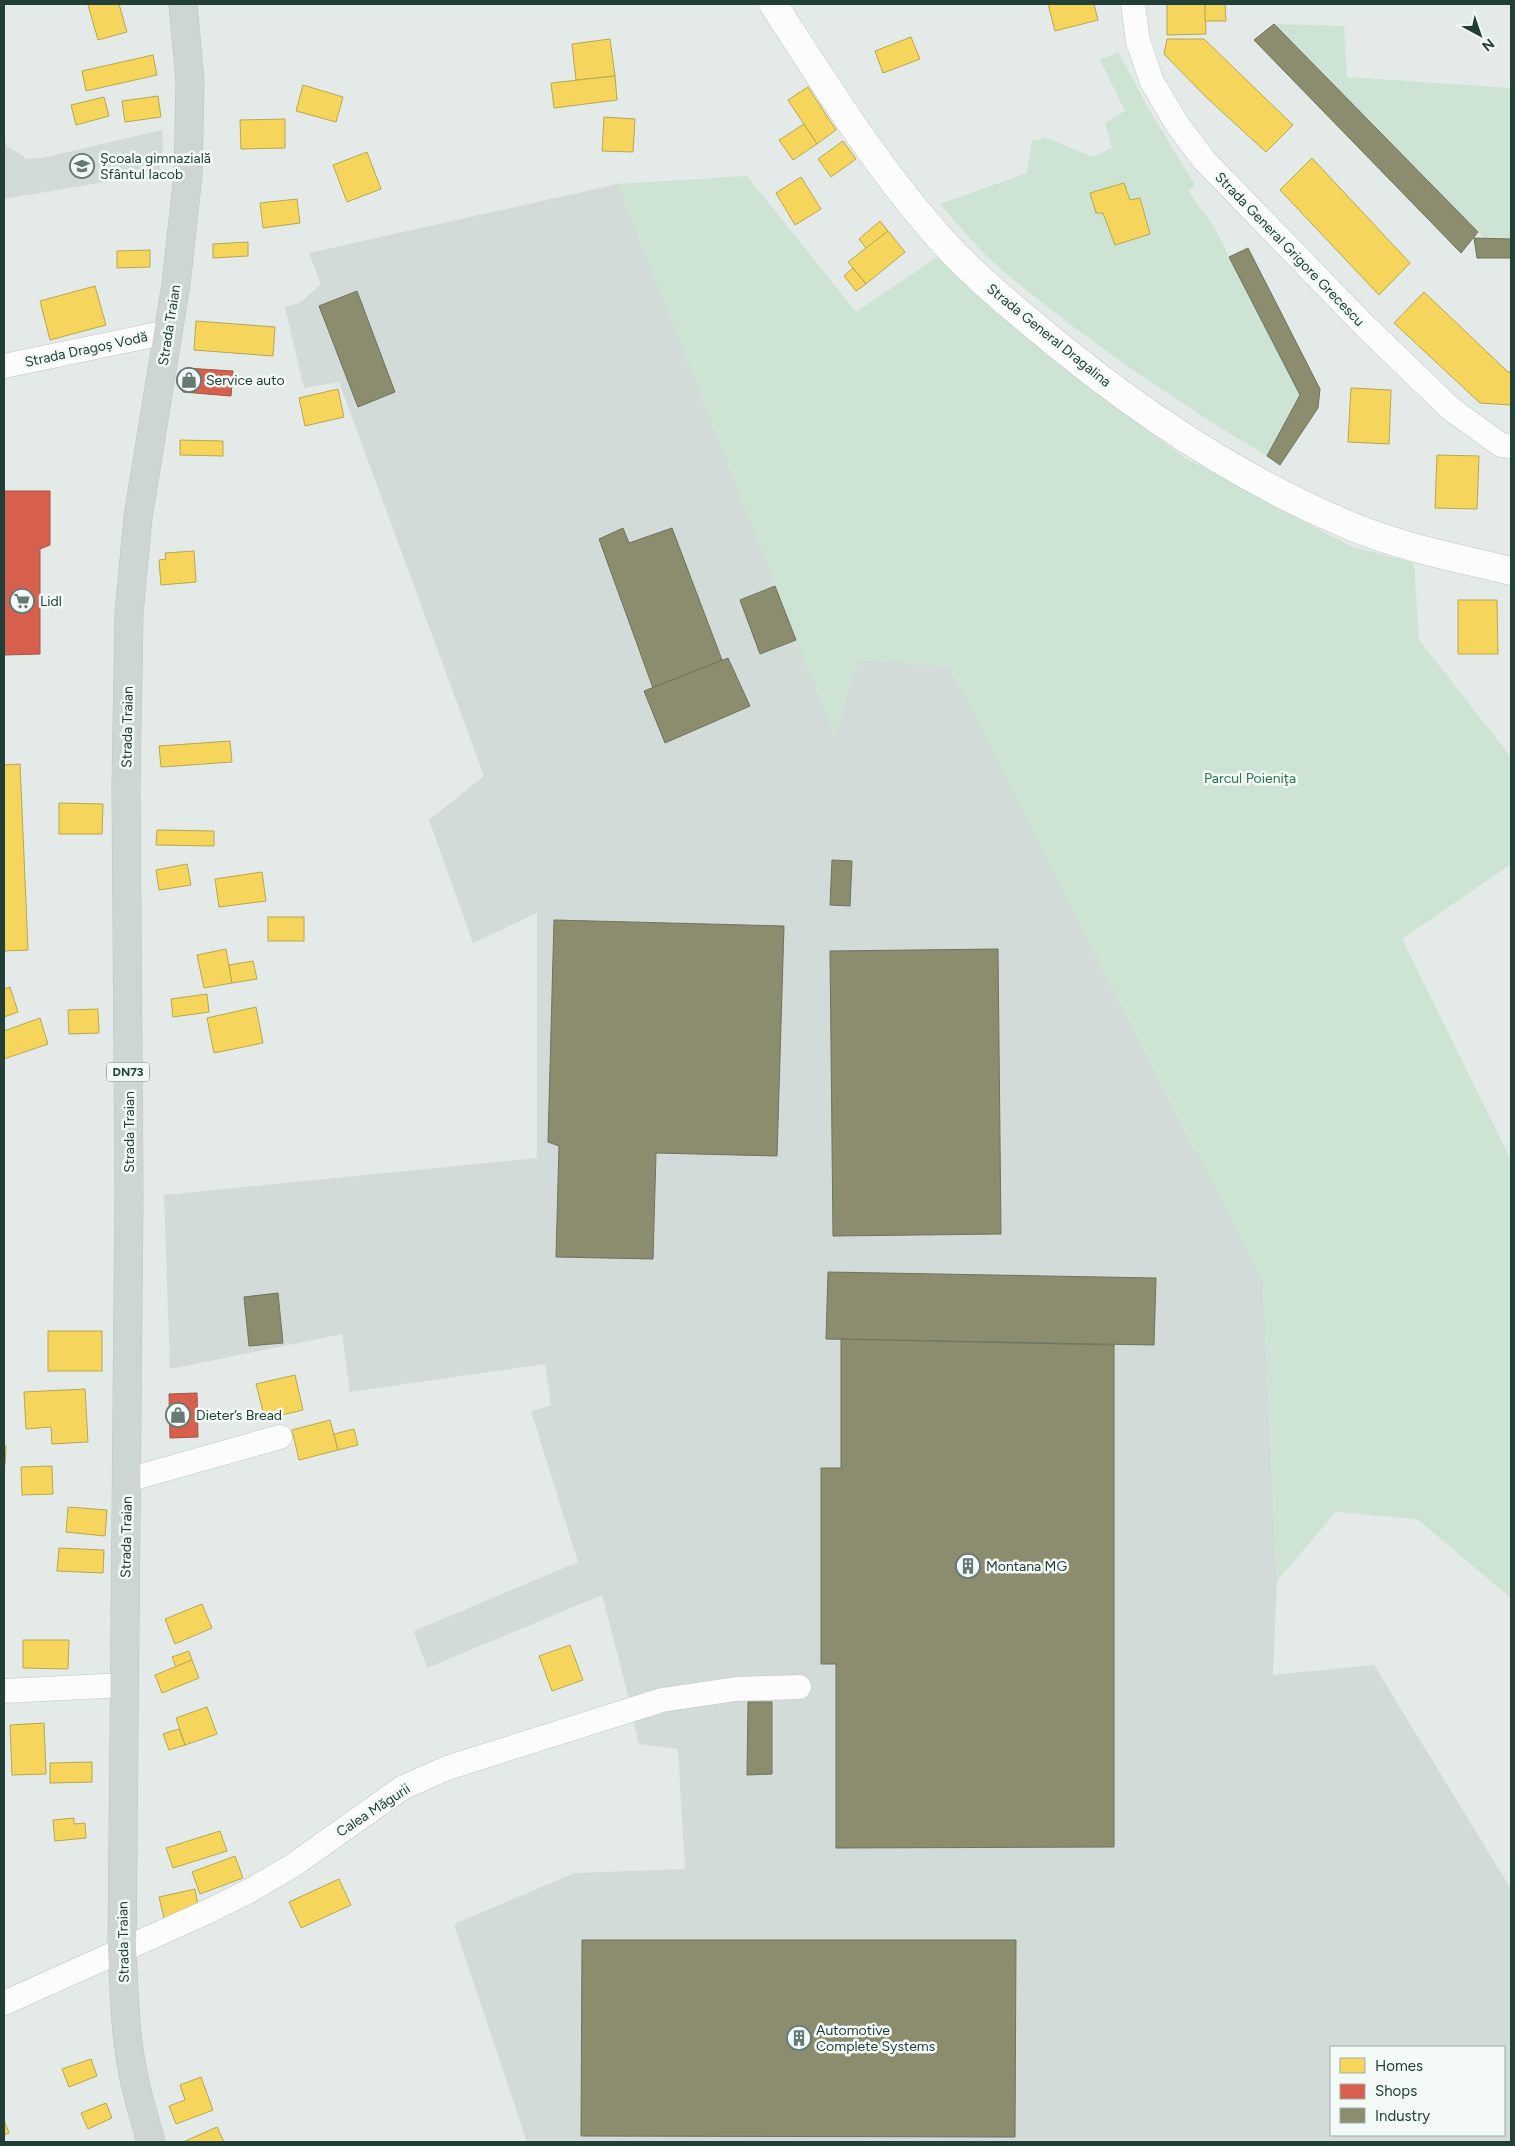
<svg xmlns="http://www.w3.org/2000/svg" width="1515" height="2146" font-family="Figtree,sans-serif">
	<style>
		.built { fill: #d2dbd7; fill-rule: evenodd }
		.green { fill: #cde3d4 }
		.homes { fill: #f6d55c; stroke: #b6a851 }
		.shops { fill: #d6604d; stroke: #a05646 }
		.industry { fill: #8c8c6e; stroke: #6c755e }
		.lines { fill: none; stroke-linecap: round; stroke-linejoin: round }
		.minor-casing { stroke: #c1c7c4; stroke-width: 25 }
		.secondary-casing { stroke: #c0c7c5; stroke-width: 29 }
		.primary-casing { stroke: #bcc6c3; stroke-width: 29 }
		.minor { stroke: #fbfcfb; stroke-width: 24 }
		.secondary { stroke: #fbfcfb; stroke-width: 28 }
		.primary { stroke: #cdd6d3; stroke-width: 28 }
		.labels { text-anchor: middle; stroke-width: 5; stroke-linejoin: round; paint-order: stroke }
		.shield { fill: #f2f9f6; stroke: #607670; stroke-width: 1 }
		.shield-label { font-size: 12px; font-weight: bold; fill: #213e37 }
		.poi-label { font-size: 14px; fill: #213e37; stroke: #f2f9f6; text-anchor: start }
		.street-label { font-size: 14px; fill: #213e37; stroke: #f2f9f6 }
		.park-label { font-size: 14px; fill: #2a754b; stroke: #f2f9f6 }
	</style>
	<rect width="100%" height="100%" fill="#e4eae7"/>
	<g class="built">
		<path d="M 162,130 L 163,146 L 159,173 L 4,199 L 4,139 L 7,146 L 27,159 L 42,158 Z"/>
		<path d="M 618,184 L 835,736 L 858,660 L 949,666 L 1263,1283 L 1277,1581 L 1273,1675 L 1374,1665 L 1511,1889 L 1511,2142 L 527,2142 L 454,1924 L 575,1873 L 685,1869 L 678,1749 L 639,1744 L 627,1691 L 602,1595 L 427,1668 L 414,1631 L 578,1562 L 531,1411 L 551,1405 L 545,1364 L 350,1392 L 342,1334 L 170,1369 L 164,1195 L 537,1158 L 537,913 L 473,943 L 429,820 L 484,776 L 339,382 L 304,388 L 285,307 L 300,303 L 321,284 L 309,253 ZM 1331,2047 L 1504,2047 L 1504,2135 L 1331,2135 Z"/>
	</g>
	<g class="green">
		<path d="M 1274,24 L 1344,26 L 1347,77 L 1511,88 L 1511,238 L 1485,239 Z"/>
		<path d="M 1118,52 L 1151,113 L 1195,185 L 1188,191 L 1214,227 L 1300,395 L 1267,456 C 1172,399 1079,336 994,263 C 975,246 958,224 940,204 L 1027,173 L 1032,140 L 1040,140 L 1044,137 L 1093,157 L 1112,148 L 1105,123 L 1125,111 L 1100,60 Z"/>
		<path d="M 747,176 L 856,312 L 939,256 L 1065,369 L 1185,458 L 1352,547 L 1414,563 L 1419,640 L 1511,757 L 1511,864 L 1402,939 L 1511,1160 L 1511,1598 L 1417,1519 L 1336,1512 L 1277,1581 L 1263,1283 L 949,667 L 858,660 L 835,737 L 618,184 Z"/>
	</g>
	<g class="homes">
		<path d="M 92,4 L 119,4 L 127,32 L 98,40 L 88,5 Z"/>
		<path d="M 1048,4 L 1094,4 L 1098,20 L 1055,31 Z"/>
		<path d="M 1167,4 L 1205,4 L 1206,34 L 1167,35 Z"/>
		<path d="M 1205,4 L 1225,4 L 1226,21 L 1205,21 Z"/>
		<path d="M 911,37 L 920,59 L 883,73 L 875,51 Z"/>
		<path d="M 610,39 L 615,76 L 576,80 L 572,44 Z"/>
		<path d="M 1167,39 L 1204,39 L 1293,125 L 1266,152 L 1206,97 L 1164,54 Z"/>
		<path d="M 153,55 L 157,75 L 86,91 L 82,71 Z"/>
		<path d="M 615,76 L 617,100 L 554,108 L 551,83 Z"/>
		<path d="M 303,85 L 343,97 L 336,122 L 296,111 Z"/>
		<path d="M 808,87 L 836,130 L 817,144 L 788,100 Z"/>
		<path d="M 158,96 L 161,117 L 125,122 L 122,101 Z"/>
		<path d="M 104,97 L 109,116 L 76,125 L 71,105 Z"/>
		<path d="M 604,117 L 635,119 L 633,152 L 602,151 Z"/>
		<path d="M 285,119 L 285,148 L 241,149 L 240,120 Z"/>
		<path d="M 804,124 L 817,144 L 793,160 L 779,140 Z"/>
		<path d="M 843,141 L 856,159 L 831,177 L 818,159 Z"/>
		<path d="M 367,152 L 381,189 L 347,202 L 333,165 Z"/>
		<path d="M 1312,158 L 1410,263 L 1379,295 L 1280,190 Z"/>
		<path d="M 801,177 L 821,209 L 795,225 L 776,193 Z"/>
		<path d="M 1124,183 L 1130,200 L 1140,198 L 1150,234 L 1115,245 L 1103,213 L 1096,213 L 1090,193 Z"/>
		<path d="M 297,199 L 300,223 L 263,228 L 260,203 Z"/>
		<path d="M 880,221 L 888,231 L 866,248 L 859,239 Z"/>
		<path d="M 888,231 L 905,252 L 866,284 L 848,262 Z"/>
		<path d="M 248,242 L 248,256 L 213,258 L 213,244 Z"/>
		<path d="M 150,250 L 150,267 L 117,268 L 117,251 Z"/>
		<path d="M 853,268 L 866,284 L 856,291 L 844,276 Z"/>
		<path d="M 95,286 L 106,325 L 50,340 L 40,301 Z"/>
		<path d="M 1424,292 L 1508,372 L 1511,372 L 1511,405 L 1480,403 L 1394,323 Z"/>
		<path d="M 196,321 L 275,327 L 273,356 L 194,350 Z"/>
		<path d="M 1351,388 L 1391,390 L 1389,444 L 1348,442 Z"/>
		<path d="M 338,389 L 344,417 L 305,426 L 299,398 Z"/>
		<path d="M 180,440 L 223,441 L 223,456 L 180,455 Z"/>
		<path d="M 1437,455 L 1479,456 L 1477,509 L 1435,508 Z"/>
		<path d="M 194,551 L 196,582 L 161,585 L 159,560 L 166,559 L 165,553 Z"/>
		<path d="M 1458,600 L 1497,600 L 1498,654 L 1458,654 Z"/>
		<path d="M 230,741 L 232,762 L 161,767 L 159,746 Z"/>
		<path d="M 20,764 L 28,950 L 4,951 L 4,765 Z"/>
		<path d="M 59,803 L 103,804 L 102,834 L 59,834 Z"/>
		<path d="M 157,830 L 214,831 L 214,846 L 156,845 Z"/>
		<path d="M 187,864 L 191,885 L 159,890 L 156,870 Z"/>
		<path d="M 262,872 L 266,901 L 219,907 L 215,879 Z"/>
		<rect x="268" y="917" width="36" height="24"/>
		<path d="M 226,949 L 232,983 L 204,988 L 197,955 Z"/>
		<path d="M 253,961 L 257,979 L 232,983 L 229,965 Z"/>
		<path d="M 10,987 L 18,1012 L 4,1017 L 4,989 Z"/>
		<path d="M 207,994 L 209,1012 L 173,1017 L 171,999 Z"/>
		<path d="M 256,1007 L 263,1043 L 214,1053 L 207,1018 Z"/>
		<path d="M 98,1009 L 99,1033 L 69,1034 L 68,1010 Z"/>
		<path d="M 40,1018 L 48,1044 L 4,1059 L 4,1031 Z"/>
		<rect x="48" y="1331" width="54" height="40"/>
		<path d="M 295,1375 L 303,1410 L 265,1419 L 256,1384 Z"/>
		<path d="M 85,1389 L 88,1442 L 52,1444 L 51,1427 L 26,1429 L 24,1392 Z"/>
		<path d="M 330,1420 L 338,1450 L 299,1460 L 292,1430 Z"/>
		<path d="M 354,1429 L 358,1445 L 338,1450 L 334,1434 Z"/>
		<path d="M 4,1446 L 6,1446 L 5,1465 L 4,1465 Z"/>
		<path d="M 52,1466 L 53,1494 L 22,1495 L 21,1467 Z"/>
		<path d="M 68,1507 L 107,1510 L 105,1536 L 66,1532 Z"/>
		<path d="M 59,1548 L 104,1550 L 103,1573 L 57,1571 Z"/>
		<path d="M 202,1604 L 212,1628 L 175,1644 L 165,1619 Z"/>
		<path d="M 23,1640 L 69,1640 L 68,1669 L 23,1668 Z"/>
		<path d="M 570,1645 L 583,1680 L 552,1691 L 539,1656 Z"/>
		<path d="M 189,1651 L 192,1660 L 176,1667 L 172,1657 Z"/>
		<path d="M 192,1660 L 199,1678 L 162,1693 L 155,1675 Z"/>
		<path d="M 207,1707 L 217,1734 L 185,1745 L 176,1718 Z"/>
		<path d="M 44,1723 L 46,1774 L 12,1775 L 10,1725 Z"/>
		<path d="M 179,1729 L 185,1745 L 169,1750 L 163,1734 Z"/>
		<path d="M 92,1762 L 92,1782 L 50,1783 L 50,1763 Z"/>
		<path d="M 74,1818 L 74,1824 L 85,1823 L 86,1838 L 55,1841 L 53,1820 Z"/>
		<path d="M 220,1831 L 227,1851 L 173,1868 L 166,1848 Z"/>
		<path d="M 235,1856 L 243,1878 L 200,1894 L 192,1872 Z"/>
		<path d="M 339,1879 L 351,1905 L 301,1928 L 289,1902 Z"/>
		<path d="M 195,1889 L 199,1911 L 164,1918 L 159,1897 Z"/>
		<path d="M 91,2059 L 97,2076 L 69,2087 L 62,2069 Z"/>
		<path d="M 201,2077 L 213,2110 L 176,2124 L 169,2106 L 185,2100 L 180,2085 Z"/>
		<path d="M 106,2103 L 112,2118 L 88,2129 L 81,2113 Z"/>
		<path d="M 4,2120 L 9,2133 L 4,2135 Z"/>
		<path d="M 217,2127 L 224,2142 L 183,2142 Z"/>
	</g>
	<g class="shops">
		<path d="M 185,368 L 233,371 L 231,396 L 183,392 Z"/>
		<path d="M 4,491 L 50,491 L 50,545 L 40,549 L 40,654 L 4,655 Z"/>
		<path d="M 197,1393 L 198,1437 L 170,1438 L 169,1394 Z"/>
	</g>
	<g class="industry">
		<path d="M 1274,24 L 1478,232 L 1461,253 L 1254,40 Z"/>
		<path d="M 1474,238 L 1511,239 L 1511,258 L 1477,258 Z"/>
		<path d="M 1248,248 L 1320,389 L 1318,408 L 1280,465 L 1267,456 L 1300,395 L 1229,257 Z"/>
		<path d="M 357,291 L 395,392 L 358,407 L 319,306 Z"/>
		<path d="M 623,528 L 629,543 L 672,528 L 722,660 L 653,688 L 599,539 Z"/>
		<path d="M 775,586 L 796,640 L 760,654 L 740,600 Z"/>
		<path d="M 728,658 L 750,706 L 665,743 L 644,691 Z"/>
		<path d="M 832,860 L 852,861 L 850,906 L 830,905 Z"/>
		<path d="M 554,920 L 784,926 L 777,1156 L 656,1153 L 653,1259 L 556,1257 L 559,1146 L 548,1142 Z"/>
		<path d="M 998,949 L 1001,1234 L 833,1236 L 830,951 Z"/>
		<path d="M 828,1272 L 1156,1278 L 1154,1345 L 826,1339 Z"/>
		<path d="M 278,1293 L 283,1343 L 249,1346 L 244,1297 Z"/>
		<path d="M 841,1339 L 1114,1345 L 1114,1847 L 836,1848 L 836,1664 L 821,1664 L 821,1468 L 841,1468 Z"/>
		<path d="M 748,1702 L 772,1702 L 772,1774 L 747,1775 Z"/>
		<path d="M 582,1940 L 1016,1940 L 1015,2137 L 581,2136 Z"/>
	</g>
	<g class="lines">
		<defs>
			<g id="minor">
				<path d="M 1133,4 L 1138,41 L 1152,82 L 1177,124 L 1204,160 L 1365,326 L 1451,409 L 1501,445 L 1511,446"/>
				<path d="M 4,366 L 168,332"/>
				<path d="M 127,1480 L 280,1437"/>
				<path d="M 4,1691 L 125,1685"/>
				<path d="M 4,2003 L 207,1912 L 251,1890 L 292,1866 L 402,1788 L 447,1768 L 662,1700 L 736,1689 L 799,1687"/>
			</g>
			<path id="secondary" d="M 773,4 C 823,80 871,159 931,228 C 962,265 1000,297 1036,327 C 1130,406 1239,480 1353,527 C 1404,548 1458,558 1511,571"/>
			<path id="primary" d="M 151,2142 C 142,2111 133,2081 129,2049 C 124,2016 124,1983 122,1950 L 129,1194 L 126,786 L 129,613 L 138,517 L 176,284 L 188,175 L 190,81 L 183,4"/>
		</defs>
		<use href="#minor" class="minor-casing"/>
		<use href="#secondary" class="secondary-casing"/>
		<use href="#primary" class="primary-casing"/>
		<use href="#minor" class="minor"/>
		<use href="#secondary" class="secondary"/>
		<use href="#primary" class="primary"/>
	</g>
	<defs>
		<symbol id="school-ring" viewBox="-11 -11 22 22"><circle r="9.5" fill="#f2f9f6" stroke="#657a75" stroke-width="1.5"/><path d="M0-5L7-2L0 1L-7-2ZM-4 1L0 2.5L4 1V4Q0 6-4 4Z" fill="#657a75"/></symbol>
		<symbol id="shop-ring" viewBox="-11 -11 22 22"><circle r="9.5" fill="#f2f9f6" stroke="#657a75" stroke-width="1.5"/><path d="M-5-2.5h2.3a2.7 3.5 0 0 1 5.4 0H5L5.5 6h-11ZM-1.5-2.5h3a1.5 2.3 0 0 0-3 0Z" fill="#657a75"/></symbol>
		<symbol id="supermarket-ring" viewBox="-11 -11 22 22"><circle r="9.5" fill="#f2f9f6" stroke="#657a75" stroke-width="1.5"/><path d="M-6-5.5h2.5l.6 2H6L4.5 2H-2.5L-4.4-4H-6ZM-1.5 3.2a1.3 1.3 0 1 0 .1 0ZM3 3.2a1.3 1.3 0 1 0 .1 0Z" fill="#657a75"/></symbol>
		<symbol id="building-ring" viewBox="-11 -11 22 22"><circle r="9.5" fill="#f2f9f6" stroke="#657a75" stroke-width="1.5"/><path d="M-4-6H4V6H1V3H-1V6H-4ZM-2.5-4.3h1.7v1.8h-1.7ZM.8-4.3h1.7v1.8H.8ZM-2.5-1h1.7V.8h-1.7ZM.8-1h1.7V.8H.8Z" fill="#657a75"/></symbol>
	</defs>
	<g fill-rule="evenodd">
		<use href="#school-ring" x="68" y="152" width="28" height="28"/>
		<use href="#shop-ring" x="175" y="366" width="28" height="28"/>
		<use href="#supermarket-ring" x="8" y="587" width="28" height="28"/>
		<use href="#shop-ring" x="164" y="1401" width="28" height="28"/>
		<use href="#building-ring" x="954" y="1552" width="28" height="28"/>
		<use href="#building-ring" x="785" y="2024" width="28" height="28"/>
	</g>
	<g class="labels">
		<rect class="shield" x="107" y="1062.5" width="42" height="19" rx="4"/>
		<g class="shield-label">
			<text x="128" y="1076">DN73</text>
		</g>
		<g class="poi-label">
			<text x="100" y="163">Şcoala gimnazială<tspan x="100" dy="16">Sfântul Iacob</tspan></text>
			<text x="206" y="385">Service auto</text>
			<text x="40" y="606">Lidl</text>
			<text x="196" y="1420">Dieter’s Bread</text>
			<text x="986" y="1571">Montana MG</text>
			<text x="816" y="2035">Automotive<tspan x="816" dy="16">Complete Systems</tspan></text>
		</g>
		<g class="street-label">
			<text transform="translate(1290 249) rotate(46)" y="5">Strada General Grigore Grecescu</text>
			<text transform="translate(169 325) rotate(-81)" y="5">Strada Traian</text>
			<text transform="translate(1049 335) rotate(39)" y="5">Strada General Dragalina</text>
			<text transform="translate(86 349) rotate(-12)" y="5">Strada Dragoș Vodă</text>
			<text transform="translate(127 727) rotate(-89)" y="5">Strada Traian</text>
			<text transform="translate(129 1132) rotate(-90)" y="5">Strada Traian</text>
			<text transform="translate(126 1537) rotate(-89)" y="5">Strada Traian</text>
			<text transform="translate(373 1810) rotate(-33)" y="5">Calea Măgurii</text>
			<text transform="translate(123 1942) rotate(-91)" y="5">Strada Traian</text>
		</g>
		<g class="park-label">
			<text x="1250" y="783">Parcul Poieniţa</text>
		</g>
	</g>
	<rect width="1515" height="2146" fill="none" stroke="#213e37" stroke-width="10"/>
	<rect x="1330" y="2046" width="175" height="90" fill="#f2f9f6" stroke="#9eaeaa"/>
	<rect x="1340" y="2058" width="25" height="15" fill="#f6d55c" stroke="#9eaeaa"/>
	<text x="1375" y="2071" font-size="15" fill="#213e37">Homes</text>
	<rect x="1340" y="2084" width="25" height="15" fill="#d6604d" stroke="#9eaeaa"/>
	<text x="1375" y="2096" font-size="15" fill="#213e37">Shops</text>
	<rect x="1340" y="2108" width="25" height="15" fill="#8c8c6e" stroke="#9eaeaa"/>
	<text x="1375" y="2121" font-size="15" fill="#213e37">Industry</text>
	<g transform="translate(1480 35) rotate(140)" stroke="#f2f9f6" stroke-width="4" paint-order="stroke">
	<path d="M0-4L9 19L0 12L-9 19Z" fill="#213e37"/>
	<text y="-8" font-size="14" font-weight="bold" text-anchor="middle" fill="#213e37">N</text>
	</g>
</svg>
